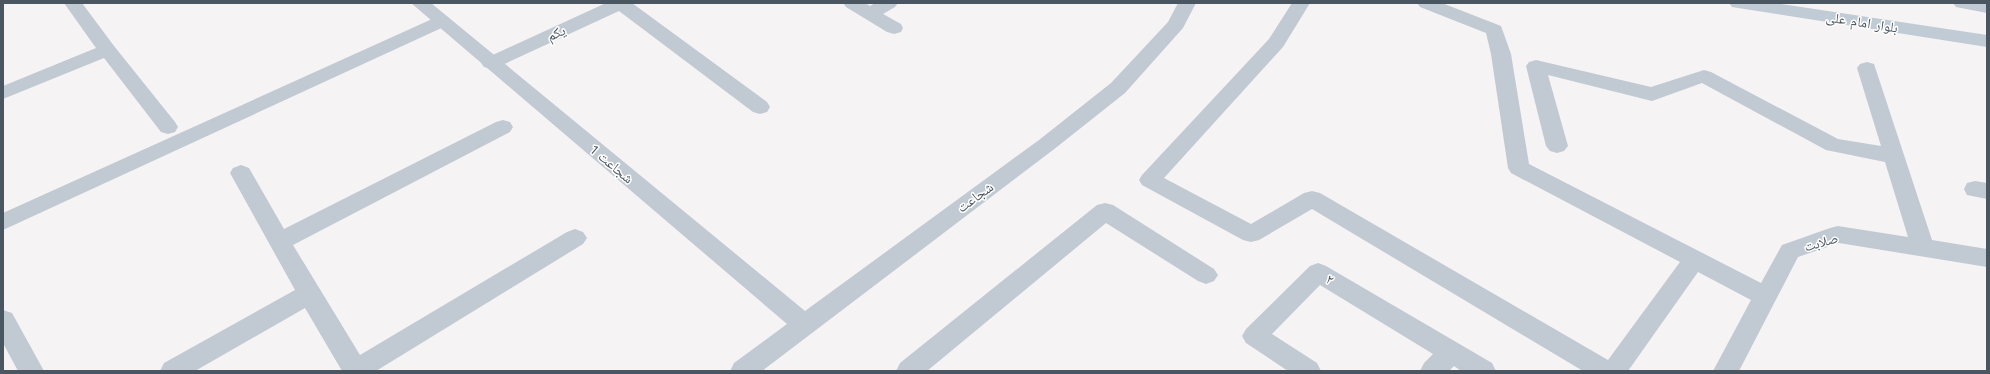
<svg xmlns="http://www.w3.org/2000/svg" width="1990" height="374" font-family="'Work Sans','Noto Naskh Arabic',sans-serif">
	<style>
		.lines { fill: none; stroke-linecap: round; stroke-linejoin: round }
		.minor { fill: #c1cad2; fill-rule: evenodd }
		.tertiary { fill: #c1cad2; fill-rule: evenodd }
		.secondary { fill: #c1cbd6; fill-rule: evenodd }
		.labels { text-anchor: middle; stroke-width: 3; stroke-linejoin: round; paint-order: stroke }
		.street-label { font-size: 14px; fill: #4a5661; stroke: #fff }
	</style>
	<rect width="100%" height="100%" fill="#f5f3f3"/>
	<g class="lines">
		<g class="minor">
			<path d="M 64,3 L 82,3 L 114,46 L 175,122 L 178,127 L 175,132 L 168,134 L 161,132 L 104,58 L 3,99 L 3,86 L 96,48 Z"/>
			<path d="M 606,3 L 632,3 L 767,102 L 770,107 L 767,112 L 760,114 L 753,112 L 619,11 L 498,67 L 491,69 L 484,67 L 481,63 L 484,59 Z"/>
			<path d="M 843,3 L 865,3 L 870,6 L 875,3 L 898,3 L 895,7 L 883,14 L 901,24 L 903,28 L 901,32 L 894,34 L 887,32 L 846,7 Z"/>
			<path d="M 1292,3 L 1310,3 L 1283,47 L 1164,178 L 1251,224 L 1304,193 L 1312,191 L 1320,193 L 1608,360 L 1680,262 L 1511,173 L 1508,168 L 1491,54 L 1486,33 L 1420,7 L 1417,3 L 1442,3 L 1501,26 L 1511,54 L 1529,164 L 1761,283 L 1782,245 L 1830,228 L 1838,226 L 1908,237 L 1885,162 L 1826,150 L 1702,83 L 1652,101 L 1548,75 L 1568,146 L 1564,151 L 1557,153 L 1550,151 L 1546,146 L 1526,66 L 1529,62 L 1536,60 L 1651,87 L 1704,70 L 1711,72 L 1838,139 L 1881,146 L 1857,68 L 1860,64 L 1867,62 L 1874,64 L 1932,240 L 1987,249 L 1987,267 L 1839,243 L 1798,257 L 1739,371 L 1713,371 L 1751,300 L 1698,272 L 1628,371 L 1583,371 L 1312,209 L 1259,240 L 1251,242 L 1243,240 L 1142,185 L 1139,180 L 1142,175 L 1269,39 Z"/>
			<path d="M 441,15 L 448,17 L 450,21 L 448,25 L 3,230 L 3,213 Z"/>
			<path d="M 503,120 L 510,122 L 513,127 L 510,132 L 293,245 L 360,355 L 567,232 L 575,229 L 583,232 L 587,238 L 583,244 L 376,371 L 342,371 L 305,308 L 195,371 L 160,371 L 164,363 L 295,290 L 230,173 L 233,168 L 241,165 L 249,168 L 284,229 L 496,122 Z"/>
			<path d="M 1975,181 L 1987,183 L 1987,199 L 1967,195 L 1964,189 L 1967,183 Z"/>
			<path d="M 1105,203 L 1113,205 L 1214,269 L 1218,275 L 1214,281 L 1206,284 L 1198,281 L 1106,223 L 927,371 L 896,371 L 900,363 L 1097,205 Z"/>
			<path d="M 1318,263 L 1326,266 L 1492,363 L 1496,371 L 1461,371 L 1454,366 L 1449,371 L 1420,371 L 1424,363 L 1433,354 L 1320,285 L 1272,334 L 1317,363 L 1321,371 L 1288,371 L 1246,343 L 1242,336 L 1246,329 L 1310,266 Z"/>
			<path d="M 3,310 L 12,313 L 44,371 L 18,371 L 3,343 Z"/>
		</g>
		<path class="tertiary" d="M 411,3 L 431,3 L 805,311 L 1039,140 L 1111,83 L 1168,22 L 1178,3 L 1196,3 L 1183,28 L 1125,93 L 1053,150 L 762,371 L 730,371 L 734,363 L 787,324 Z"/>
		<g class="secondary">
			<path d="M 1729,3 L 1774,3 L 1987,35 L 1987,47 L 1738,8 L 1732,7 Z"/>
			<path d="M 1953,3 L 1987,3 L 1987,13 L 1956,7 Z"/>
		</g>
	</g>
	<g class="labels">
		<g class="street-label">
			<text transform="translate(1862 22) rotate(9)" y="5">بلوار امام علی</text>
			<text transform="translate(556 33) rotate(-25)" y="5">یکم</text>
			<text transform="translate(612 164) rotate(40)" y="5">شجاعت 1</text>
			<text transform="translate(975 197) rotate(-36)" y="5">شجاعت</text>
			<text transform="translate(1821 242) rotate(-16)" y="5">صلابت</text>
			<text transform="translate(1330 279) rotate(31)" y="5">۲</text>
		</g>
	</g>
	<rect width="1990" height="374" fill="none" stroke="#4a5661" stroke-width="8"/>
</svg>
